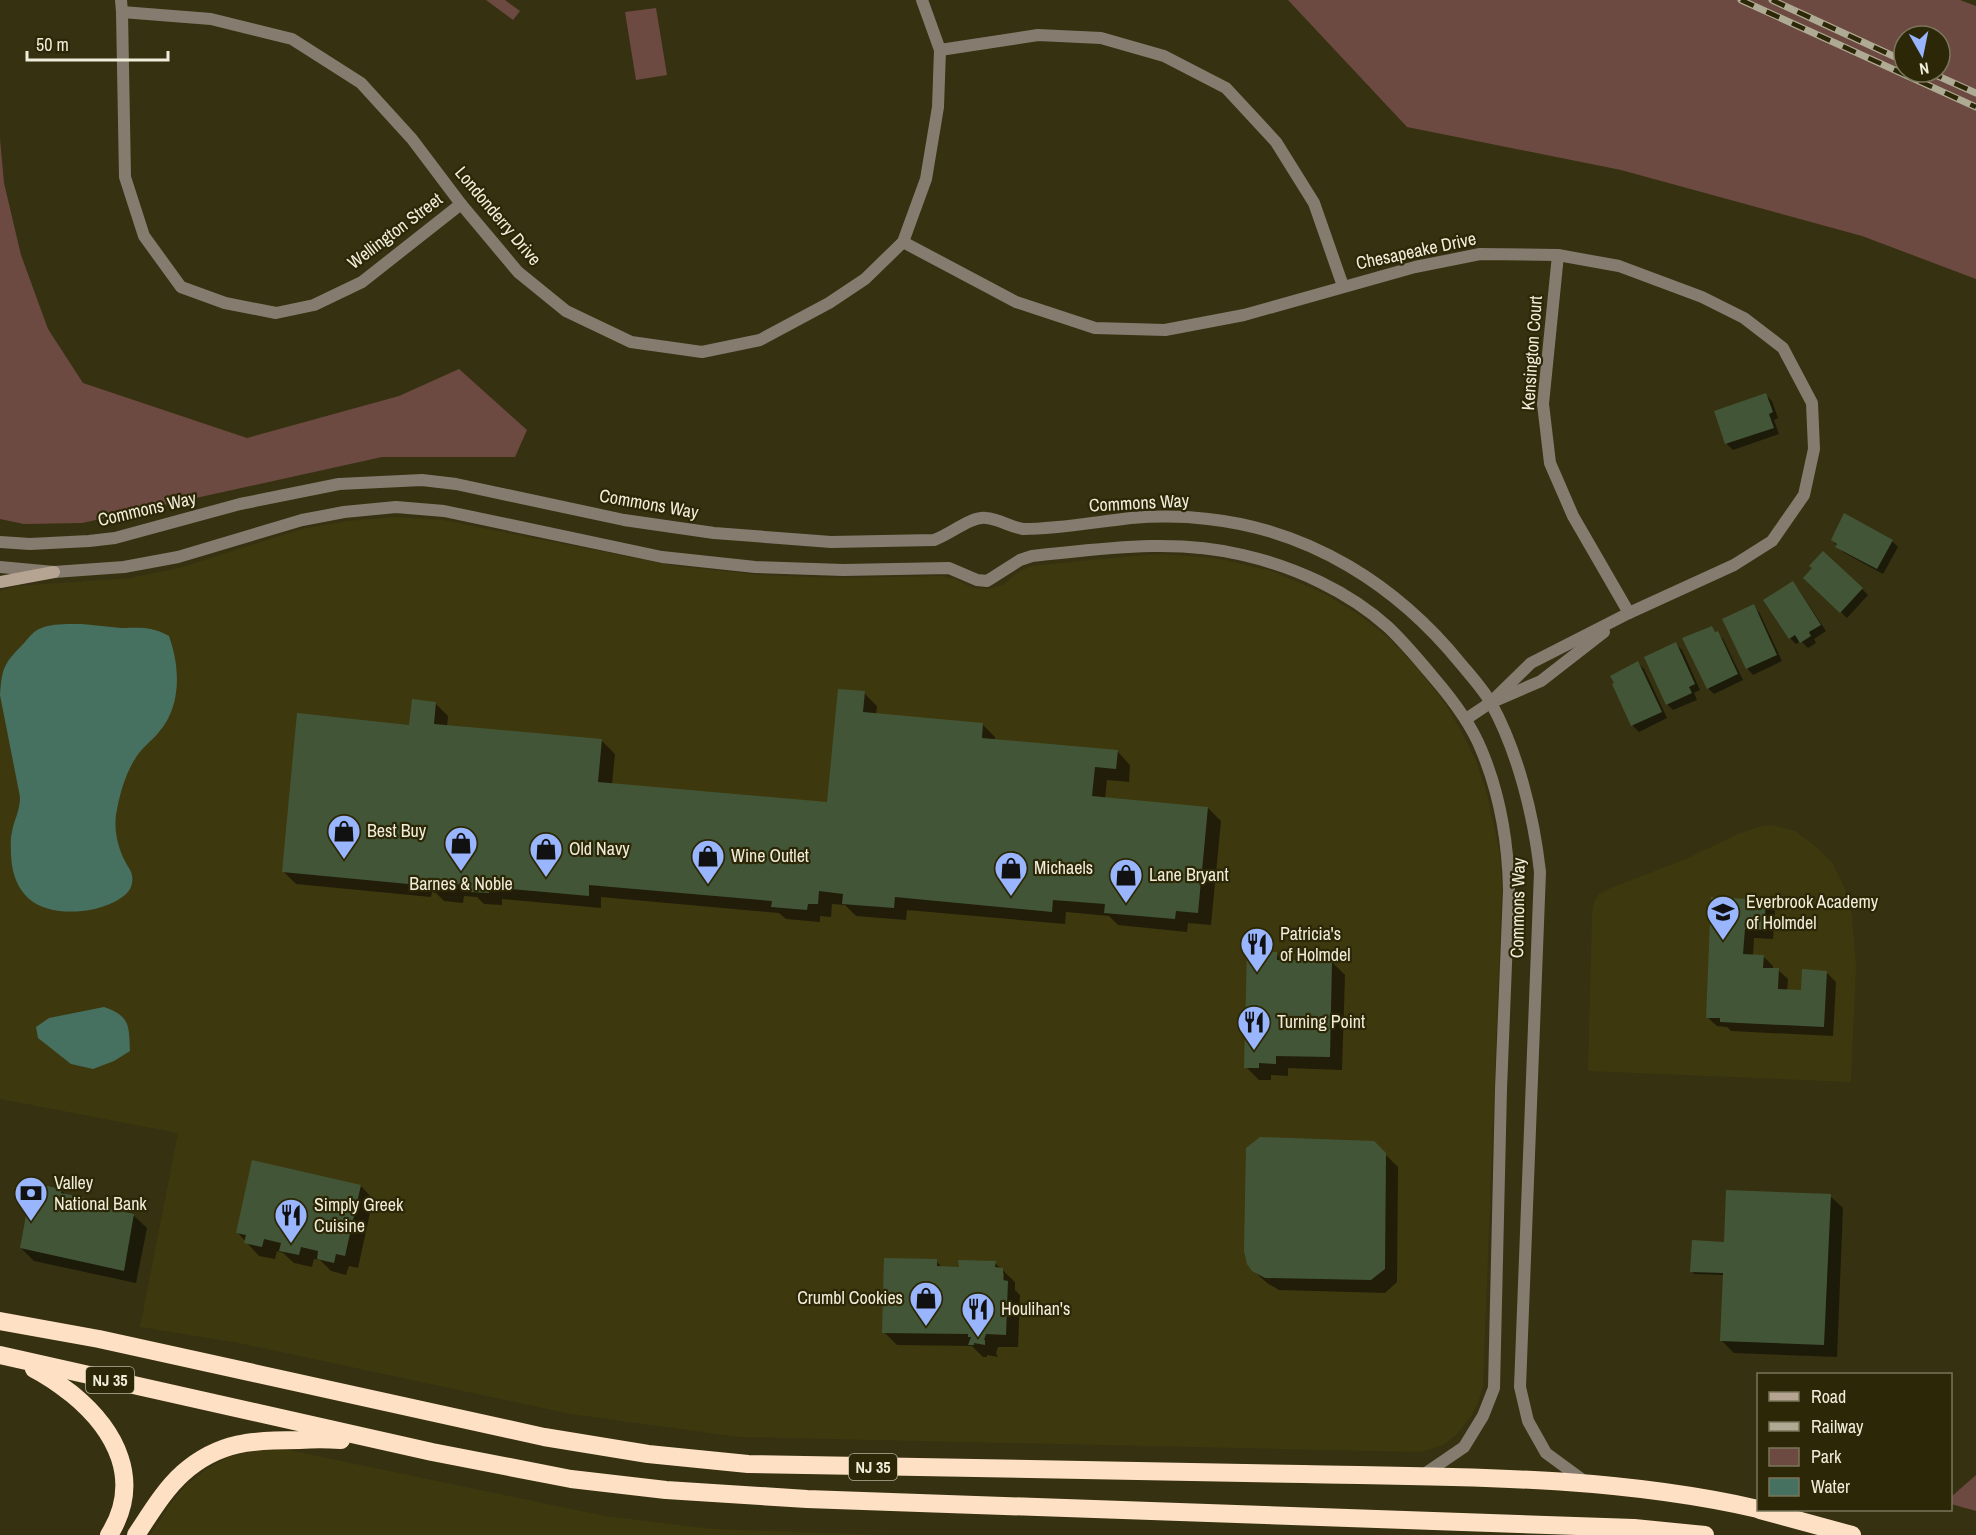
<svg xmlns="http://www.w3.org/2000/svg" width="1976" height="1535" font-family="'Archivo Narrow',sans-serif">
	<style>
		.built { fill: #3e380f }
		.green { fill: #6d4a41; fill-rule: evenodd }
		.water { fill: #46705f }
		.shadow { fill: #0007; fill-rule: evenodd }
		.building { fill: #425637 }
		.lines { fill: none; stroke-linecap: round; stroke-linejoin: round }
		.street { stroke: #867b6f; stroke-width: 12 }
		.secondary { stroke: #b6a492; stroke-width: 12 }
		.highway { stroke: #fee1c4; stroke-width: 18 }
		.rail-casing { stroke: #aeaa93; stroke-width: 7 }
		.rail { stroke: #2c2706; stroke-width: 4.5; stroke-dasharray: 14; stroke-linecap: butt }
		.labels { text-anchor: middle; stroke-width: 4.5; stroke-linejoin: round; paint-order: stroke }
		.shield { fill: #2c2706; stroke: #b5b29b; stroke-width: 1.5 }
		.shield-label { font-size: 16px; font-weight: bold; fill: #f0eddb }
		.street-label { font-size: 18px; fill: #f0eddb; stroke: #2c2706 }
		.poi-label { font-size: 18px; fill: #f0eddb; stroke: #2c2706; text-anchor: start }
	</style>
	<rect width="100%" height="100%" fill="#363111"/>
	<g class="built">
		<path d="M 395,517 L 443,520 L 675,566 L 761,575 L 837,578 L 941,576 L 955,579 L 973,588 L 988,589 L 1003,585 L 1018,572 L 1031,566 L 1110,558 L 1162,554 L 1215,558 L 1272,571 L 1325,594 L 1358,614 L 1389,638 L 1419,670 L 1445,703 L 1461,731 L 1476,761 L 1486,790 L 1500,854 L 1502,887 L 1483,1387 L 1478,1403 L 1470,1418 L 1457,1434 L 1443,1445 L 1421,1452 L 739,1437 L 571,1414 L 239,1343 L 140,1327 L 178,1133 L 0,1099 L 0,591 L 16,586 L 130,578 L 179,568 L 302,529 L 348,521 Z"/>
		<path d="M 1771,825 L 1795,831 L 1817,847 L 1833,864 L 1845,889 L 1852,915 L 1856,966 L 1851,1082 L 1588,1071 L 1592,914 L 1594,902 L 1599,894 L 1611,888 L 1688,858 L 1738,834 L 1758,827 Z"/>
		<path d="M 284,1449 L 605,1516 L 712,1529 L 889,1535 L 150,1535 L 172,1502 L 186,1485 L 205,1470 L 228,1457 L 255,1450 Z"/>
	</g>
	<g class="green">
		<path d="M 486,0 L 505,0 L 520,11 L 513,20 Z"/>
		<path d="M 1288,0 L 1960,0 L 1976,6 L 1976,279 L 1862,236 L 1621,170 L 1407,127 ZM 1904,36 L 1940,36 L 1940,72 L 1904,72 Z"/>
		<path d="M 656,8 L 667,75 L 636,80 L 625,12 Z"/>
		<path d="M 0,139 L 4,183 L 21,255 L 48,329 L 83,383 L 247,438 L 399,396 L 459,369 L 527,430 L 515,457 L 382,457 L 82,523 L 24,524 L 0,519 Z"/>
		<path d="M 1976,1475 L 1976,1511 L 1951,1504 L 1951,1497 Z"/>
	</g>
	<g class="water">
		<path d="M 82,624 C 95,625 108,627 121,628 C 142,628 150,626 169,636 C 180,667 182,705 159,732 C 152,741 141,748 135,759 C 125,774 119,797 116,815 C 114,832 118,848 126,863 C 128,867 132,872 132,876 C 133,879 132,886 130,889 C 122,902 97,910 82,911 C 41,915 13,899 11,855 C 11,848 10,839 12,832 C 14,819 20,812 20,797 L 0,695 C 2,665 5,663 25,642 C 29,637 34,631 39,629 C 52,623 68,624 82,624 Z"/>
		<path d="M 104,1007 C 130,1016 129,1025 130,1051 L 114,1061 L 93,1069 L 71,1064 L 38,1038 L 36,1027 L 49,1018 Z"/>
	</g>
	<g class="shadow">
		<path d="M 1766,395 L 1772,401 L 1778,418 L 1774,420 L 1779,434 L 1733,450 L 1727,444 L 1716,412 Z"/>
		<path d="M 1832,540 L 1892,541 L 1898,547 L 1883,574 L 1843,552 Z"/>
		<path d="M 1805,578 L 1862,589 L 1868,595 L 1847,618 Z"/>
		<path d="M 1792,583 L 1798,589 L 1826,631 L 1814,639 L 1816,643 L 1808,648 L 1801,641 L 1796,644 L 1790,638 Z"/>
		<path d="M 1753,606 L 1759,612 L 1782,661 L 1753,675 L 1747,668 L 1724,619 Z"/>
		<path d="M 1711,628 L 1723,639 L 1743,680 L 1714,694 L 1708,688 Z"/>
		<path d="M 1676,644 L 1682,650 L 1700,690 L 1694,693 L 1697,700 L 1673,710 L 1667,704 Z"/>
		<path d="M 1638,663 L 1644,669 L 1667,718 L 1639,732 L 1633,726 L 1614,685 Z"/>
		<path d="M 864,693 L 877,706 L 876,715 L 982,724 L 995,737 L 995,741 L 1118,752 L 1130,765 L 1129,782 L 1107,780 L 1105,799 L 1208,808 L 1221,821 L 1211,925 L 1188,923 L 1187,932 L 1118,925 L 1109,916 L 1066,912 L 1065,924 L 907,910 L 906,920 L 856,916 L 845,905 L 832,904 L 831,917 L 820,916 L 820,922 L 786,919 L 779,913 L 601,897 L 601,908 L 502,899 L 502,905 L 484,904 L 477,897 L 464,896 L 463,903 L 444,901 L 436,893 L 432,892 L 431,897 L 296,884 L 283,871 L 411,726 L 435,703 L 448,716 L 447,727 L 602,741 L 615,754 L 612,784 L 829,804 Z"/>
		<path d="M 1713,899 L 1765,901 L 1775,911 L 1773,939 L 1754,938 L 1753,956 L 1763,956 L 1773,966 L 1773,970 L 1778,970 L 1788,979 L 1787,991 L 1802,991 L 1826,972 L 1836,982 L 1833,1036 L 1731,1031 L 1727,1027 L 1717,1026 L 1707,1017 Z"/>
		<path d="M 1276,954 L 1284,961 L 1332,962 L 1345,975 L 1342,1070 L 1288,1068 L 1288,1076 L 1271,1075 L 1271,1080 L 1259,1080 L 1246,1067 Z"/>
		<path d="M 1373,1142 L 1398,1167 L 1397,1282 L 1385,1293 L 1279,1290 L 1267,1283 L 1253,1270 Z"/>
		<path d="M 361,1186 L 373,1199 L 358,1268 L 349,1266 L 346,1275 L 331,1271 L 320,1260 L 314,1259 L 312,1267 L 294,1263 L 283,1253 L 277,1251 L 275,1259 L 259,1256 L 237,1232 Z"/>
		<path d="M 61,1190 L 67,1196 L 101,1203 L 109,1211 L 134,1216 L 147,1228 L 136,1283 L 34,1261 L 21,1248 Z"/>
		<path d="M 1830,1196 L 1843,1208 L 1837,1357 L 1734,1353 L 1721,1340 L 1724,1275 L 1694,1274 L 1692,1271 L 1725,1243 Z"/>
		<path d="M 936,1261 L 943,1268 L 960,1268 L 995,1263 L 1015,1282 L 1015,1290 L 1020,1295 L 1018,1347 L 998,1347 L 996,1353 L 998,1357 L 987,1355 L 987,1357 L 983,1357 L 972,1346 L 897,1345 L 884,1332 ZM 1001,1273 L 1004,1273 L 1004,1288 Z"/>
	</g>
	<g class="building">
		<path d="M 1766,393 L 1773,412 L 1769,414 L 1774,428 L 1725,444 L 1714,411 Z"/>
		<path d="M 1844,513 L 1893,540 L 1877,569 L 1835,547 L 1837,544 L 1831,540 Z"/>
		<path d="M 1823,551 L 1863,588 L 1840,613 L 1803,578 L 1812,568 L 1809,566 Z"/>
		<path d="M 1793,581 L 1821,625 L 1809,632 L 1811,636 L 1800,643 L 1795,635 L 1789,639 L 1763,600 Z"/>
		<path d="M 1754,604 L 1777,655 L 1746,669 L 1722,619 Z"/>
		<path d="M 1712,626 L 1715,632 L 1718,631 L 1738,674 L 1707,689 L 1682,638 Z"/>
		<path d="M 1676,642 L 1695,684 L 1689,687 L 1692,693 L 1666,705 L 1644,657 Z"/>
		<path d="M 1638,661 L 1662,712 L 1631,726 L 1612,684 L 1614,683 L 1610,676 Z"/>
		<path d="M 838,689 L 865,691 L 863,712 L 983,723 L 982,738 L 1118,750 L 1116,769 L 1095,767 L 1092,796 L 1208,807 L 1198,913 L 1176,911 L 1175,919 L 1104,913 L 1105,904 L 1053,900 L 1052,912 L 895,897 L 894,908 L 842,904 L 843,894 L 819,891 L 818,904 L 808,904 L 807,910 L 771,907 L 772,901 L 589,885 L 589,896 L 490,887 L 489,893 L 469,892 L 470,885 L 451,884 L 450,891 L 430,889 L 431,881 L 419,880 L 419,885 L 282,872 L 297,713 L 409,725 L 412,699 L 436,702 L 434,724 L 602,739 L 598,782 L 827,802 Z"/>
		<path d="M 1711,897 L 1766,900 L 1764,930 L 1745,929 L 1743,954 L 1764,955 L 1763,968 L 1779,968 L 1778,989 L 1801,990 L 1802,969 L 1827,971 L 1824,1027 L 1720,1022 L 1720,1018 L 1706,1018 Z"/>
		<path d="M 1247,951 L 1277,952 L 1277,960 L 1332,961 L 1330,1057 L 1276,1056 L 1276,1064 L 1259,1063 L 1259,1068 L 1244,1068 Z"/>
		<path d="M 1260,1137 L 1374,1141 L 1386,1153 L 1385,1269 L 1371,1280 L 1265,1278 L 1252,1271 L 1247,1264 L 1244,1251 L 1246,1148 Z"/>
		<path d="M 252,1160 L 361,1185 L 345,1256 L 336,1254 L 334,1263 L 317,1259 L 318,1251 L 301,1247 L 299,1255 L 279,1251 L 281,1243 L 264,1239 L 262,1247 L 244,1243 L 246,1235 L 236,1233 Z"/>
		<path d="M 32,1183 L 62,1189 L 61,1193 L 101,1201 L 100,1207 L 134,1214 L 124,1271 L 20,1248 Z"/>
		<path d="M 1726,1190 L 1831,1194 L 1824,1345 L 1720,1341 L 1723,1273 L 1690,1272 L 1692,1240 L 1724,1242 Z"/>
		<path d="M 884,1258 L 937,1259 L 937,1266 L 959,1267 L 958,1260 L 996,1261 L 995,1267 L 1003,1268 L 1003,1280 L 1008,1281 L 1006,1335 L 986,1334 L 984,1340 L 985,1340 L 985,1345 L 974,1343 L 974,1345 L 968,1345 L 971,1337 L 968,1337 L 968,1334 L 882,1333 Z"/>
	</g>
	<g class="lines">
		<g class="street">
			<path d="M 121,0 L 122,12 L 211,19 L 292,39 L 361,83 L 412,139 L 461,204 L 518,272 L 566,311 L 631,342 L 702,352 L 760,340 L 829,303 L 865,279 L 903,242 L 926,179 L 938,107 L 940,50 L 922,0"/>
			<path d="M 122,12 L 125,177 L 144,236 L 181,287 L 225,303 L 276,313 L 314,305 L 362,282 L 461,204"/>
			<path d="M 940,50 L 1038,35 L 1101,38 L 1164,56 L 1226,88 L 1276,142 L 1314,203 L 1343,286"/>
			<path d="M 903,242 L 1016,302 L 1095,328 L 1165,330 L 1244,315 L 1415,267 L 1480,254 L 1558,255 L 1619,266 L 1702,297 L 1744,318 L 1783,348 L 1812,403 L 1814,449 L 1804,495 L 1772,541 L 1734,565 L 1629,613 L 1531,663 L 1490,703"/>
			<path d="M 1558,255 L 1543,404 L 1550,463 L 1573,516 L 1629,613"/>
			<path d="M 0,542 L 30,544 L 89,541 L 115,538 L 240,504 L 339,484 L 422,480 L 456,484 L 624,520 L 714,533 L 831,542 L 934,540 C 951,534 971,516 986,518 C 999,519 1010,527 1023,529 C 1059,529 1095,522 1131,518 C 1156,516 1183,516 1208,519 C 1310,530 1397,585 1461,664 C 1471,676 1483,689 1491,703 C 1518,752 1534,817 1540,872 L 1520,1387 L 1528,1421 L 1546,1453 L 1587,1483"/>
			<path d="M 0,567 L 54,572 L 124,567 L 178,557 L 302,520 L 344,512 L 396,507 L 444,511 L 662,557 L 755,567 L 843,570 L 949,568 L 977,580 L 987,581 L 1020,560 L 1032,556 C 1102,549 1173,538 1243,555 C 1295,567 1348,591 1388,627 C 1404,642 1419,660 1434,678 C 1452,699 1470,722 1481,749 C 1500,794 1508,842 1509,890 L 1501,1089 L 1494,1388 L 1483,1416 L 1464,1447 L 1423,1475"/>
			<path d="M 1466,719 L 1490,703 L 1541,681 L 1604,632"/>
		</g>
		<path class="secondary" d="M 0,582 L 54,572"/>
		<g class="highway">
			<path d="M 0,1321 L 99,1339 L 544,1437 L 648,1454 L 748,1464 C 933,1468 1118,1471 1303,1474 C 1454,1477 1610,1475 1758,1509"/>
			<path d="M 0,1355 L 432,1452 L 571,1479 L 666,1490 L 807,1499 L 1634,1528 L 1705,1535"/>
			<path d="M 34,1369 C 48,1376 59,1384 72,1394 C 116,1430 143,1481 109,1535"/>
			<path d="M 1760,1510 L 1852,1535"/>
			<path d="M 136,1535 C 150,1514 164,1490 183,1473 C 219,1441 254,1440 299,1440 C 313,1439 327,1439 341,1440"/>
		</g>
		<defs>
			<g id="rail">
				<path d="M 1741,0 L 1976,107"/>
				<path d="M 1772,0 L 1904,61"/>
				<path d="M 1929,72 L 1976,93"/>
			</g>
		</defs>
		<use href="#rail" class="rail-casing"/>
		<use href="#rail" class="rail"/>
	</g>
	<defs>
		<symbol id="shop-pin" viewBox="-11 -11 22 30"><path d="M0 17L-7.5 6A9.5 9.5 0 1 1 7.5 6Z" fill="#98b5fd" stroke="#2c2706"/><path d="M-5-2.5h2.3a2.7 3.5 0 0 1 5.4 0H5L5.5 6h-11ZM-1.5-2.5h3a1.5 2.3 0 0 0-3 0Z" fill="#111"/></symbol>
		<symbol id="school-pin" viewBox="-11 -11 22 30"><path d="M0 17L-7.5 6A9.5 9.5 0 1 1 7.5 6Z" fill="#98b5fd" stroke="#2c2706"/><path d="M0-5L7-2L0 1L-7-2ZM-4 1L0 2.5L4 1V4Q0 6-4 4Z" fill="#111"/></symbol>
		<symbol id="restaurant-pin" viewBox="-11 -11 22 30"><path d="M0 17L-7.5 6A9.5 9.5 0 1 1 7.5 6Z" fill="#98b5fd" stroke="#2c2706"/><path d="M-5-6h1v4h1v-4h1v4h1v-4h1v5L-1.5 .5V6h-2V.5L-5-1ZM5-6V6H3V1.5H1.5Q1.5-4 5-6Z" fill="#111"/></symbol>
		<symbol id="bank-pin" viewBox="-11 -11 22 30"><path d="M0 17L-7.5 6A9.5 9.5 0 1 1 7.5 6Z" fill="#98b5fd" stroke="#2c2706"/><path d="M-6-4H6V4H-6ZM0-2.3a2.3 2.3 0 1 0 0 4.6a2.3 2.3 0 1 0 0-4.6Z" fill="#111"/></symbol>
	</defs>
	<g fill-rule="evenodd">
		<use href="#shop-pin" x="325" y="812" width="38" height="52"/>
		<use href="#shop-pin" x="442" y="824" width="38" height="52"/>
		<use href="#shop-pin" x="527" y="830" width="38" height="52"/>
		<use href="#shop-pin" x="689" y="837" width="38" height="52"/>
		<use href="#shop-pin" x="992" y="849" width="38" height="52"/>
		<use href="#shop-pin" x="1107" y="856" width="38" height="52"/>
		<use href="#school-pin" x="1704" y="893" width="38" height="52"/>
		<use href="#restaurant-pin" x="1238" y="925" width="38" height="52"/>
		<use href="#restaurant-pin" x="1235" y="1003" width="38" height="52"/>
		<use href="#bank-pin" x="12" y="1174" width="38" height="52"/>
		<use href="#restaurant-pin" x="272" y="1196" width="38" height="52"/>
		<use href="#shop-pin" x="907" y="1279" width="38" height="52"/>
		<use href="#restaurant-pin" x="959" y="1290" width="38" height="52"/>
	</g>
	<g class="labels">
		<g class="shield">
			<rect x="86" y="1367" width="48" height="26" rx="4.5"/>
			<rect x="849" y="1454" width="48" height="26" rx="4.5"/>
		</g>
		<g class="shield-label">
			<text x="110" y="1386">NJ 35</text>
			<text x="873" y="1473">NJ 35</text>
		</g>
		<g class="street-label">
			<text transform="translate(498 216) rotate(50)" y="6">Londonderry Drive</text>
			<text transform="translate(395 231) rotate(-37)" y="6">Wellington Street</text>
			<text transform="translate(1416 251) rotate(-12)" y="6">Chesapeake Drive</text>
			<text transform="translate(1532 353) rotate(-86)" y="6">Kensington Court</text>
			<text transform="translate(1139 503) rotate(-3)" y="6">Commons Way</text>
			<text transform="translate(649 504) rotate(10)" y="6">Commons Way</text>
			<text transform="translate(147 509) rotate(-13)" y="6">Commons Way</text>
			<text transform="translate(1518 908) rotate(-89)" y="6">Commons Way</text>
		</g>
		<g class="poi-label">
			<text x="367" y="837">Best Buy</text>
			<text x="569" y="855">Old Navy</text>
			<text x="731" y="862">Wine Outlet</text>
			<text x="1034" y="874">Michaels</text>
			<text x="1149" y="881">Lane Bryant</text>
			<text x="461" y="890" text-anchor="middle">Barnes &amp; Noble</text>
			<text x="1746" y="908">Everbrook Academy<tspan x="1746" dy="21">of Holmdel</tspan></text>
			<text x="1280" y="940">Patricia's<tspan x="1280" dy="21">of Holmdel</tspan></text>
			<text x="1277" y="1028">Turning Point</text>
			<text x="54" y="1189">Valley<tspan x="54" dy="21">National Bank</tspan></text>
			<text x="314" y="1211">Simply Greek<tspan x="314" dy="21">Cuisine</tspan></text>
			<text x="903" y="1304" text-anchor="end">Crumbl Cookies</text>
			<text x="1001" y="1315">Houlihan's</text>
		</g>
	</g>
	<rect x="1757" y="1373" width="195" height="138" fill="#2c2706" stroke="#7a765b" stroke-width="1.5"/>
	<rect x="1769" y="1392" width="30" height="9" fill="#b6a492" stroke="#7a765b" stroke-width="1.5"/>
	<text x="1811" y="1403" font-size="18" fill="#f0eddb">Road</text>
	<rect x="1769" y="1422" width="30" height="9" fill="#aeaa93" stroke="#7a765b" stroke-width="1.5"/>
	<text x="1811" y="1433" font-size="18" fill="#f0eddb">Railway</text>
	<rect x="1769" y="1448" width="30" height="18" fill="#6d4a41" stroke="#7a765b" stroke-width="1.5"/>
	<text x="1811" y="1463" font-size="18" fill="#f0eddb">Park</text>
	<rect x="1769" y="1478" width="30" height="18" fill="#46705f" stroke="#7a765b" stroke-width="1.5"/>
	<text x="1811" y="1493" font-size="18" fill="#f0eddb">Water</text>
	<g transform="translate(1922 54) rotate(171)"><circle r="28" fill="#2c2706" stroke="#7a765b" stroke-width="1.5"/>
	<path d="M0-4.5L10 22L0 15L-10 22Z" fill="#98b5fd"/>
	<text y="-9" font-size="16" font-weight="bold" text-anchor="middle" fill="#f0eddb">N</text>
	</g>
	<path d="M27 51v9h141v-9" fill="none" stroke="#f0eddb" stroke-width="3"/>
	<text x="36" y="51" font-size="18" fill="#f0eddb" stroke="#2c2706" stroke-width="4.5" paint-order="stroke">50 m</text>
</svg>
